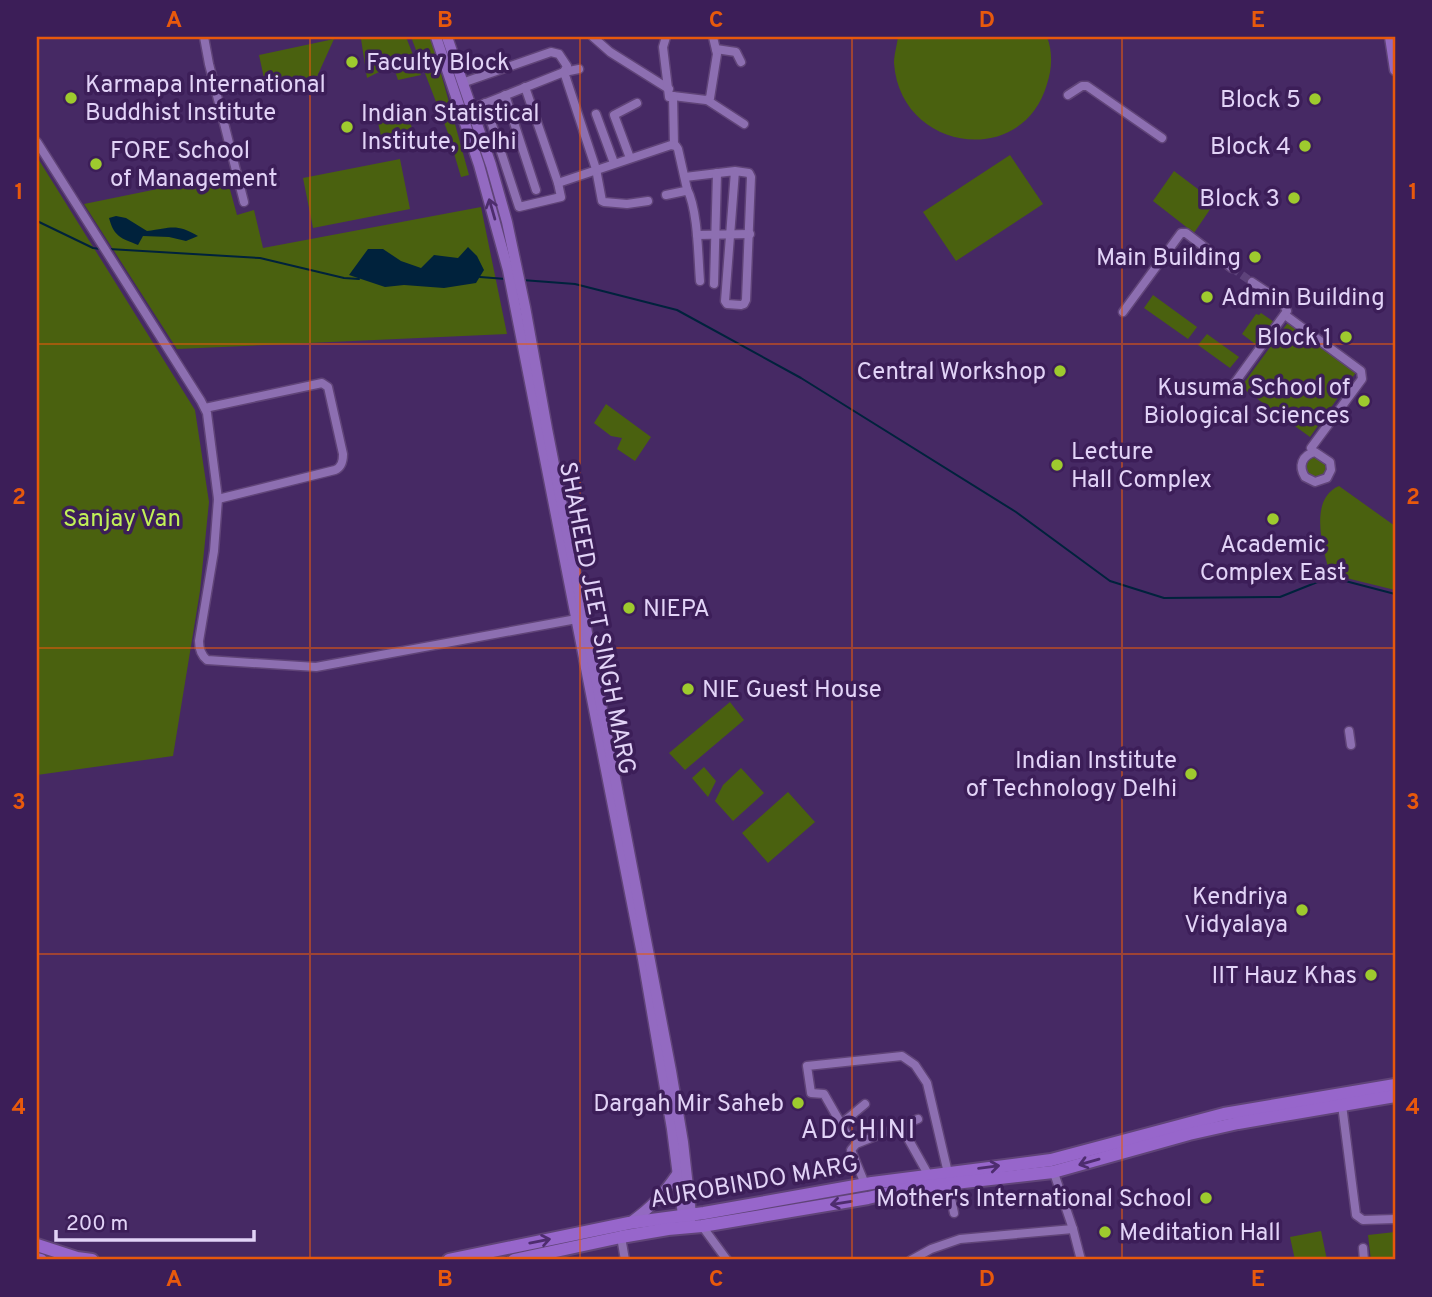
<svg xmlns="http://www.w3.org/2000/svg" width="1432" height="1297" font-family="Overpass,sans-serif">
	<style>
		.green { fill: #4a610f }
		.water { fill: #00223c }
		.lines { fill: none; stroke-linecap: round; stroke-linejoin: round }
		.stream { stroke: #00223c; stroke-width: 2 }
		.minor-tunnel { stroke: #5d427a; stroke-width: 8; stroke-dasharray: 8 4; stroke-linecap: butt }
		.minor-casing { stroke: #604478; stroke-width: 11 }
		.major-casing { stroke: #604478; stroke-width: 13 }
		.highway-casing { stroke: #604478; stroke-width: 16 }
		.minor { stroke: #8d6fb1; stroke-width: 8 }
		.major { stroke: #936ac1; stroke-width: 10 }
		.highway { stroke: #9766cb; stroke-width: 12 }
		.oneway { stroke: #4d2d6d }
		.oneway2 { stroke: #4e2c6f }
		.grid { fill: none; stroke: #e8590c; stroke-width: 2; stroke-opacity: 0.55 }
		.poi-dot { fill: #9eca2e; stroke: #3c1e58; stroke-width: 2.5 }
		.labels { text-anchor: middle; stroke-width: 7; stroke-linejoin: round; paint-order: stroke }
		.poi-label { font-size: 24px; fill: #e2d3f7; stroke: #3c1e58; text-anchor: end }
		.park-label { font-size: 24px; fill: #c1f057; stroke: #3c1e58 }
		.street-label { font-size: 24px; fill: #e2d3f7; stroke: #3c1e58 }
		.neighbourhood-label { font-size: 26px; letter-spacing: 2px; fill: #e2d3f7; stroke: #3c1e58 }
		.neatline { fill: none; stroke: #e8590c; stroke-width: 2.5 }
		.grid-label { font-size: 23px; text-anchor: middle; font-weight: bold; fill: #e8590c }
	</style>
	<rect width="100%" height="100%" fill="#462964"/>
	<g class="green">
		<path d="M 372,37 L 406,37 L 421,75 L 398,80 L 393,65 L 367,78 L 361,39 Z"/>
		<path d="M 411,37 L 431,37 L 469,175 L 461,177 L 448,133 Z"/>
		<path d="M 898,37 L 1047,37 C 1053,52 1052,69 1047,84 C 1023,169 900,152 894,63 C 894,55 897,45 898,37 Z"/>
		<path d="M 334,39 L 315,81 L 267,92 L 259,55 Z"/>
		<path d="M 408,111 L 412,129 L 381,136 L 377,118 Z"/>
		<path d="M 1010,155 L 1043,204 L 956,261 L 923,212 Z"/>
		<path d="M 37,157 L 195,410 L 209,502 L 200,591 L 173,756 L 37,775 Z"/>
		<path d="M 400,159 L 410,209 L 313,228 L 303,178 Z"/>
		<path d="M 1174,171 L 1215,202 L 1194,233 L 1153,201 Z"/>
		<path d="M 226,175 L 237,215 L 254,210 L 263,248 L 481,207 L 507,334 L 177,349 L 84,204 Z"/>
		<path d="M 1153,295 L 1197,327 L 1188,339 L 1144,308 Z"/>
		<path d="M 1261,313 L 1277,324 L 1259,347 L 1242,334 L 1256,314 L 1259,315 Z"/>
		<path d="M 1289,321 L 1357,371 L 1310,437 L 1241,387 Z"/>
		<path d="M 1207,334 L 1239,357 L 1230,368 L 1198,345 Z"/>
		<path d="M 606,404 L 651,437 L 635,461 L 617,449 L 622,438 L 611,436 L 594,423 Z"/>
		<path d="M 1314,454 L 1328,464 L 1328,468 L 1324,476 L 1315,479 L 1307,475 L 1304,462 Z"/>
		<path d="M 1339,486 L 1395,526 L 1395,590 L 1330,574 C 1323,549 1308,499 1339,486 Z"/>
		<path d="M 730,702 L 744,720 L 685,770 L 669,753 Z"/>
		<path d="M 704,767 L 716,781 L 708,797 L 692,778 Z"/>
		<path d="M 741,768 L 764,793 L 733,821 L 715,801 L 723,785 Z"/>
		<path d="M 788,792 L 815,822 L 768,863 L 742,833 Z"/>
		<path d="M 1321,1231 L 1327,1260 L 1295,1260 L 1290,1237 Z"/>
		<path d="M 1395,1232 L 1395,1260 L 1371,1260 L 1368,1235 Z"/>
	</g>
	<g class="water">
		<path d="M 116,216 L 126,218 L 147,231 C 171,228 176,223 198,236 L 186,241 L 169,237 L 143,236 L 138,245 C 121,238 114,237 109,218 Z"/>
		<path d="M 468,247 L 477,256 L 484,270 L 476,283 L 444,288 L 404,285 L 385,287 L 349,275 L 368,249 L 383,249 L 401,261 L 421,268 L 434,255 L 458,258 Z"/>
	</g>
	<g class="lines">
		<g class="stream">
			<path d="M 37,221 L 93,248 L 100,249"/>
			<path d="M 109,249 L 260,258 L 344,278 L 359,279"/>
			<path d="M 480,277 L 506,279"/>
			<path d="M 522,280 L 575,284 L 677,310 L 801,378 L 1016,512 L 1110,581 L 1164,598 L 1280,597 L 1330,577 L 1395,594"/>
		</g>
		<path class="minor-tunnel" d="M 1232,268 L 1252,282"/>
		<defs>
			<g id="minor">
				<path d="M 204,37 L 209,64 L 244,202"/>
				<path d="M 593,37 L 610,52 L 669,89"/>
				<path d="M 666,37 L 663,47 L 669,97 L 673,96 L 706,100 L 710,98 L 717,54 L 713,37"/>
				<path d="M 716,49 L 736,52 L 741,62"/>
				<path d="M 462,83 L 551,52 L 559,54 L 567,66 L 564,72 L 579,69"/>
				<path d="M 505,95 L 536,190"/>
				<path d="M 1068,95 L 1082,86 L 1087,86 L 1162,138"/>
				<path d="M 673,96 L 674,145"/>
				<path d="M 707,100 L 744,124"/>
				<path d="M 485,103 L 519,207 L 561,197 L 558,183 L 525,87"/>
				<path d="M 460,111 L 471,109 L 564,72 L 596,169 L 602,201 L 604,202 L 627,204 L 648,201"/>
				<path d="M 596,114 L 614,163"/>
				<path d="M 37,142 L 201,401 L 207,413 L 218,499 L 214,551 L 199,641 C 199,649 201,655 207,660 L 316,667 L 582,618"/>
				<path d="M 630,158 L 614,115 L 637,103"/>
				<path d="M 685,177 L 735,171 L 749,173 L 751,177 L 746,300 L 744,304 L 741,305 L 727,304 L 725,301 L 735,171"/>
				<path d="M 558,183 L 671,145 L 676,146 L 678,149 L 687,189 L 685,191 L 666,195"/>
				<path d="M 687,189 C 698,210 698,256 700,281"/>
				<path d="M 697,235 L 750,234"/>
				<path d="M 714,284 L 717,173"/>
				<path d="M 1123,312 L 1181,233 L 1186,233 L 1232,268"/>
				<path d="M 1285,315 L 1361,371 L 1362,379 L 1311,448"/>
				<path d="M 1231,388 L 1287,311 L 1282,302 L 1252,282"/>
				<path d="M 205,408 L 322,383 L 328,387 L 343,454 C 343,461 342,467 335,470 L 218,499"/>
				<path d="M 1315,452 L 1330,462 L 1331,470 L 1327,478 L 1315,482 L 1305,477 C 1298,466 1302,455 1315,452 Z"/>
				<path d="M 1349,731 L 1351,745"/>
				<path d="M 1342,1105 L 1356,1215 L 1363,1220 L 1395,1219"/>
				<path d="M 841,1124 L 865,1104"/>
				<path d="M 901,1126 L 929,1176"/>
				<path d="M 848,1136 L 824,1094 L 811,1093 L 807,1066 L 902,1056 L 915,1065 L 927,1083 L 948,1173"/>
				<path d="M 1053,1170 L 1073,1229 L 1081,1260"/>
				<path d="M 865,1184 L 851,1150 L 856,1144 L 918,1119"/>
				<path d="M 948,1184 L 954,1213"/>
				<path d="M 702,1226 L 727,1260"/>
				<path d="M 621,1237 L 625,1260"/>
				<path d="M 1363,1248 L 1364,1260"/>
				<path d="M 911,1260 L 931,1249 L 960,1239 L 1073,1229"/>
			</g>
			<g id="major">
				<path d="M 436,37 L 479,165 L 508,270 L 643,959 L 672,1129 L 683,1215 L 685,1221"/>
				<path d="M 447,37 L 491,165 L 507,222 L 525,307 L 547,429 L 599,694 L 671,1071 L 683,1142 L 691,1214 L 690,1220"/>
				<path d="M 1390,37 L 1395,70"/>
				<path d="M 632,1221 C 652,1207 663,1194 677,1174"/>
			</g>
			<g id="highway">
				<path d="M 37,1245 L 77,1258 L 92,1260"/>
				<path d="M 37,1259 L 41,1260"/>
				<path d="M 449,1260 L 629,1223 L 704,1213 L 872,1183 L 1051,1160 L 1224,1114 L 1395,1085"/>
				<path d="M 514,1260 L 621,1237 L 668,1229 L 702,1226 L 868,1198 L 910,1188 L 1053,1172 L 1189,1134 L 1238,1123 L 1395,1096"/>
			</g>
		</defs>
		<use href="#minor" class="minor-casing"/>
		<use href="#major" class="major-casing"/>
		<use href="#highway" class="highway-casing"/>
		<use href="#minor" class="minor"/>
		<use href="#major" class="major"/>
		<use href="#highway" class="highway"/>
	</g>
	<defs><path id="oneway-shaft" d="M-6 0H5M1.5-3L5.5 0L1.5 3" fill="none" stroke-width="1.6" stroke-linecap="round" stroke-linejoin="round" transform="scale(1.75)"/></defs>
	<use class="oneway" href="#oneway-shaft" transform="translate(492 209) rotate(-106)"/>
	<g class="oneway2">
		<use href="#oneway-shaft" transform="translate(1089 1162) rotate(164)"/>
		<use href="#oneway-shaft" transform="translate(989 1167) rotate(-7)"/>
		<use href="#oneway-shaft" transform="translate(841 1203) rotate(171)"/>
		<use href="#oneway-shaft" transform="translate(540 1241) rotate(-11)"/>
	</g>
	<path class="grid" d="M 310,37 L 310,1260M 580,37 L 580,1260M 852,37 L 852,1260M 1122,37 L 1122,1260M 37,344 L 1395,344M 37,648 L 1395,648M 37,954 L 1395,954"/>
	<g class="poi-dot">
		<circle cx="352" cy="62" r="7"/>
		<circle cx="71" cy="98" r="7"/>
		<circle cx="1315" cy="99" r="7"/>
		<circle cx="347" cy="127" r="7"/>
		<circle cx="1305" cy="146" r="7"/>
		<circle cx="96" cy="164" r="7"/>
		<circle cx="1294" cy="198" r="7"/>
		<circle cx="1255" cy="257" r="7"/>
		<circle cx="1207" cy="297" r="7"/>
		<circle cx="1346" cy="337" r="7"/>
		<circle cx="1060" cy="371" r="7"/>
		<circle cx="1364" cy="401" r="7"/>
		<circle cx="1057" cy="465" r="7"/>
		<circle cx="1273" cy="519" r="7"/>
		<circle cx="629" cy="608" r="7"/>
		<circle cx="688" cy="689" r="7"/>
		<circle cx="1191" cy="774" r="7"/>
		<circle cx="1302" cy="910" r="7"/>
		<circle cx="1371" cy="975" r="7"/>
		<circle cx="798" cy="1103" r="7"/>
		<circle cx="1206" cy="1198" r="7"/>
		<circle cx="1105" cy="1232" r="7"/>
	</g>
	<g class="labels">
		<g class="poi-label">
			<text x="366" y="70" text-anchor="start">Faculty Block</text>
			<text x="85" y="92" text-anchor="start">Karmapa International<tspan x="85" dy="28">Buddhist Institute</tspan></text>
			<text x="1301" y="107">Block 5</text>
			<text x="361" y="121" text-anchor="start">Indian Statistical<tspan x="361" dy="28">Institute, Delhi</tspan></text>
			<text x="1291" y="154">Block 4</text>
			<text x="110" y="158" text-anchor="start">FORE School<tspan x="110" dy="28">of Management</tspan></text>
			<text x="1280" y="206">Block 3</text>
			<text x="1241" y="265">Main Building</text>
			<text x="1221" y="305" text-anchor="start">Admin Building</text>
			<text x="1332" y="345">Block 1</text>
			<text x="1046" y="379">Central Workshop</text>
			<text x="1350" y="395">Kusuma School of<tspan x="1350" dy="28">Biological Sciences</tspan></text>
			<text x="1071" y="459" text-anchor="start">Lecture<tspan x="1071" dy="28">Hall Complex</tspan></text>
			<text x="1273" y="552" text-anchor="middle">Academic<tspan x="1273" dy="28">Complex East</tspan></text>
			<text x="643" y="616" text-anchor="start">NIEPA</text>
			<text x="702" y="697" text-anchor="start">NIE Guest House</text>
			<text x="1177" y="768">Indian Institute<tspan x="1177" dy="28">of Technology Delhi</tspan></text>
			<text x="1288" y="904">Kendriya<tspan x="1288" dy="28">Vidyalaya</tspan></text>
			<text x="1357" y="983">IIT Hauz Khas</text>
			<text x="784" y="1111">Dargah Mir Saheb</text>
			<text x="1192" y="1206">Mother's International School</text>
			<text x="1119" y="1240" text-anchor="start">Meditation Hall</text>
		</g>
		<g class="park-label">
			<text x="122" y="526">Sanjay Van</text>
		</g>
		<g class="street-label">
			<text transform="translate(598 618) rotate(79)" y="8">SHAHEED JEET SINGH MARG</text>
			<text transform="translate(754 1181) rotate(-10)" y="8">AUROBINDO MARG</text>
		</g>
		<g class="neighbourhood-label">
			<text x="859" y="1138">ADCHINI</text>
		</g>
	</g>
	<rect width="1432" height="1297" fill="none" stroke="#3c1e58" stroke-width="77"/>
	<path d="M56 1230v10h198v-10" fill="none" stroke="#e2d3f7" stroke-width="3.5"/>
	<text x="66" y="1230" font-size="21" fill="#e2d3f7" stroke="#3c1e58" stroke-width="5" paint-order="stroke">200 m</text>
	<rect x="38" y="38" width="1356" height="1220" class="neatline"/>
	<g class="grid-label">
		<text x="174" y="27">A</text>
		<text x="445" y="27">B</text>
		<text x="716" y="27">C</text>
		<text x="987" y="27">D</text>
		<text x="1258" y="27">E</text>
		<text x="19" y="199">1</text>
		<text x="1413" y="199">1</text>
		<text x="19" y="504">2</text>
		<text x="1413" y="504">2</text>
		<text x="19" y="809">3</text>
		<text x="1413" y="809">3</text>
		<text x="19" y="1114">4</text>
		<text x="1413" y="1114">4</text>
		<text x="174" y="1286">A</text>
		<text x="445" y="1286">B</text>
		<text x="716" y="1286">C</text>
		<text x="987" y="1286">D</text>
		<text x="1258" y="1286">E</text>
	</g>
</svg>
